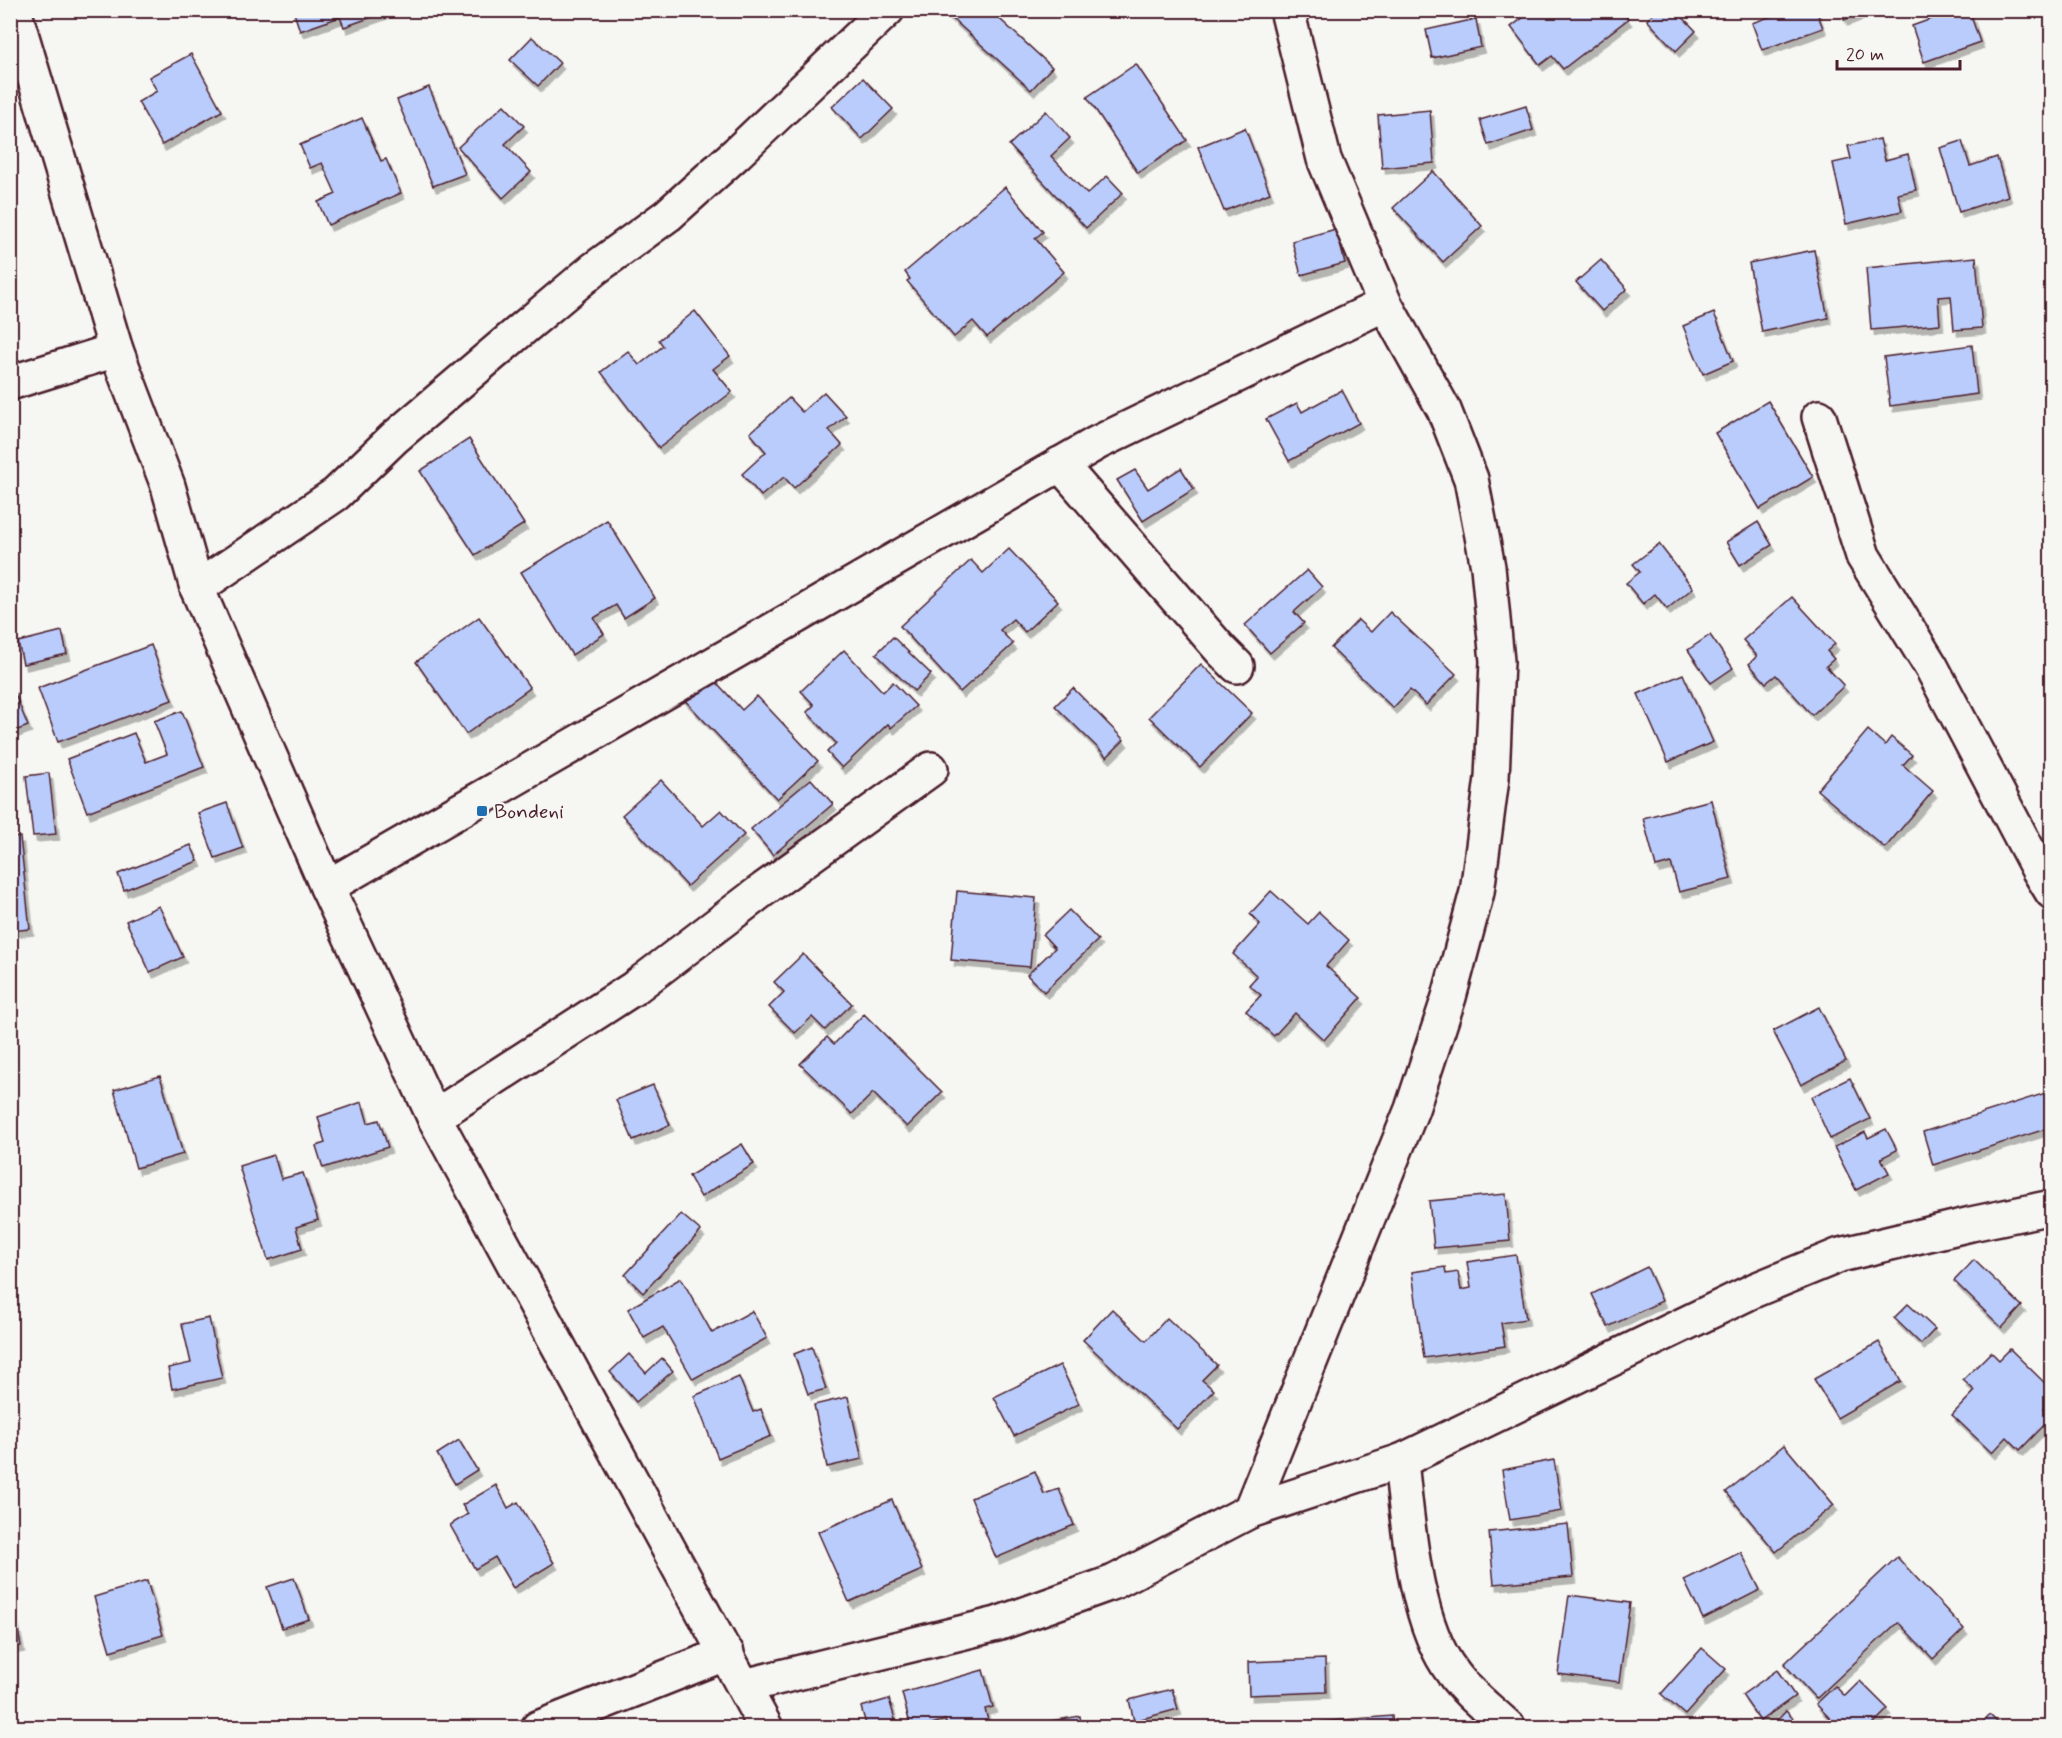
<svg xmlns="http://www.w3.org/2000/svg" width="2062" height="1738" font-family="Mynerve,sans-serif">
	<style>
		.building { fill: #baccfc; stroke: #4a1f2b; stroke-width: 1.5; filter: url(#shadow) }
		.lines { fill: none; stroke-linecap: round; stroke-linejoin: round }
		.minor-casing { stroke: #4a1f2b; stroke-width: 38 }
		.minor { stroke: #f6f6f2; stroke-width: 33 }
		.poi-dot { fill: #1f6fb2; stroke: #f6f6f2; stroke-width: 2 }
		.labels { text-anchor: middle; stroke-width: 4.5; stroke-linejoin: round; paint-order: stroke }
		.poi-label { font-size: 21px; fill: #4a1f2b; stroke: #f6f6f2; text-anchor: start }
	</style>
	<defs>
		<filter id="shadow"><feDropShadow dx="3.5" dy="6" stdDeviation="0" flood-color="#0004"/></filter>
	</defs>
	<rect width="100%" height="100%" fill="#f6f6f2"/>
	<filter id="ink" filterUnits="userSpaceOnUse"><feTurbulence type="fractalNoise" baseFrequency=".0167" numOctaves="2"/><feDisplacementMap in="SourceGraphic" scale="12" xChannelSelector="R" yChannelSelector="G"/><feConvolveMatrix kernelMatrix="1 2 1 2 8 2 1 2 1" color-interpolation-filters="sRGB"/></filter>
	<g filter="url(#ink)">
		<g class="building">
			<path d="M 293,10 L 392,10 L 344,27 L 340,17 L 300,31 Z"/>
			<path d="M 943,10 L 990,10 L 1052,67 L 1031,90 Z"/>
			<path d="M 1533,10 L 1621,10 L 1628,19 L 1563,69 L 1552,56 L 1540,65 L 1511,27 Z"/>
			<path d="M 1656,10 L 1676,10 L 1696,31 L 1676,51 L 1647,20 Z"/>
			<path d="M 1789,10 L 1816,10 L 1823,28 L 1762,50 L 1752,23 Z"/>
			<path d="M 1840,10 L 1869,10 L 1844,20 Z"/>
			<path d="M 1956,10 L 1969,10 L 1980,42 L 1924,62 L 1912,26 Z"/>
			<path d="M 1476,19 L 1481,47 L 1432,58 L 1426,30 Z"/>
			<path d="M 532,37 L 560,63 L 538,86 L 510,60 Z"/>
			<path d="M 191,54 L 222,111 L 162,145 L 138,102 L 157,91 L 149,77 Z"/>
			<path d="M 1136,64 L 1187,140 L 1138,173 L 1087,97 Z"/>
			<path d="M 863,78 L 893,109 L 862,139 L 832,107 Z"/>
			<path d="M 429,87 L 465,174 L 433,186 L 397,100 Z"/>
			<path d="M 504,105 L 524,126 L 505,144 L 531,172 L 503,198 L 458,147 Z"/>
			<path d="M 1526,106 L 1533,130 L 1488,145 L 1480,120 Z"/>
			<path d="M 1430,110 L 1434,163 L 1382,168 L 1378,115 Z"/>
			<path d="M 1046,111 L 1070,138 L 1051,156 L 1087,194 L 1107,176 L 1123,193 L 1086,228 L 1009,145 Z"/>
			<path d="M 362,118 L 381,161 L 386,159 L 401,193 L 328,225 L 318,202 L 336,194 L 322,163 L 310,168 L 300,145 Z"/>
			<path d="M 1245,128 L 1270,193 L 1224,211 L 1198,147 Z"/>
			<path d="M 1880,139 L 1885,160 L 1908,154 L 1916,190 L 1898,194 L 1902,211 L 1846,224 L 1833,163 L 1851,159 L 1848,146 Z"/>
			<path d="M 1962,141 L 1970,166 L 1997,157 L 2008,196 L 1959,212 L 1940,148 Z"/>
			<path d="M 1433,171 L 1482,226 L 1443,262 L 1393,208 Z"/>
			<path d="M 1005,187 L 1043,232 L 1035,238 L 1064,272 L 987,337 L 973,321 L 954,337 L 907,281 L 910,279 L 905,272 Z"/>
			<path d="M 1336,229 L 1345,263 L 1301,275 L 1292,241 Z"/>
			<path d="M 1814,250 L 1828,318 L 1762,332 L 1749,263 Z"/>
			<path d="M 1976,257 L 1982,328 L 1954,330 L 1951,296 L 1938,297 L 1940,324 L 1871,330 L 1866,268 Z"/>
			<path d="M 1601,260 L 1627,289 L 1602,311 L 1576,282 Z"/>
			<path d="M 695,311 L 730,356 L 713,369 L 732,392 L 659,448 L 601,372 L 628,351 L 639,365 L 663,346 L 659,340 Z"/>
			<path d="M 1714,313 L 1733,361 L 1703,374 L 1683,326 Z"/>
			<path d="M 1972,345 L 1977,394 L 1890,406 L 1884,357 Z"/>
			<path d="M 1342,390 L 1359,423 L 1289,461 L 1266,419 L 1297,403 L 1302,412 Z"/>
			<path d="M 824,392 L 846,416 L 829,430 L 842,445 L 794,488 L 784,477 L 761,496 L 742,474 L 766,452 L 750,433 L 789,398 L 802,412 Z"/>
			<path d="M 1768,401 L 1813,477 L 1760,509 L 1715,433 Z"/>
			<path d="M 469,439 L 524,524 L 475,555 L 420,471 Z"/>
			<path d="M 1181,468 L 1194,489 L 1143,521 L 1117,480 L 1135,470 L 1148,489 Z"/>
			<path d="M 607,520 L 655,598 L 624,618 L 616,605 L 594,618 L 604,634 L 572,655 L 521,572 Z"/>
			<path d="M 1758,522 L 1772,545 L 1740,565 L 1726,542 Z"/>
			<path d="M 1659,544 L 1693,588 L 1667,609 L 1655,594 L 1643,604 L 1626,583 L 1640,572 L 1633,564 Z"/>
			<path d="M 1009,549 L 1058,601 L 1025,632 L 1013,619 L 1000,630 L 1013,644 L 960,692 L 900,626 L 971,560 L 983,573 Z"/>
			<path d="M 1307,570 L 1322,587 L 1294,612 L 1304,623 L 1270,653 L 1245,625 Z"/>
			<path d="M 1792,597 L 1835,644 L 1827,651 L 1834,659 L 1826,666 L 1844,686 L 1812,715 L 1776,675 L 1766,683 L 1749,664 L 1757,656 L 1743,640 Z"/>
			<path d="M 1390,612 L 1456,674 L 1426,705 L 1410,690 L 1393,708 L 1331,648 L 1358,620 L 1371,632 Z"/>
			<path d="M 479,617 L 530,688 L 466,734 L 416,662 Z"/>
			<path d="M 62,631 L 67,654 L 23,664 L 18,642 Z"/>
			<path d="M 1710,635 L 1733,668 L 1711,683 L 1688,650 Z"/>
			<path d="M 893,637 L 931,674 L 914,691 L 876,654 Z"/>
			<path d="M 151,645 L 172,700 L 58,742 L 38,688 Z"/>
			<path d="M 844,650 L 883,692 L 893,682 L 916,706 L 891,728 L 888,724 L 842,768 L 827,752 L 836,743 L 807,712 L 814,705 L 801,691 Z"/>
			<path d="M 1201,664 L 1252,713 L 1200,767 L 1149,717 Z"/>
			<path d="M 706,671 L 742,710 L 757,696 L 818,761 L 777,799 L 680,695 Z"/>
			<path d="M 1683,674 L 1713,742 L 1668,762 L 1638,694 Z"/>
			<path d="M 12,687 L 28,726 L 10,733 L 10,688 Z"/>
			<path d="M 1073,688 L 1124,740 L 1107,757 L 1055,706 Z"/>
			<path d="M 182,711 L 204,767 L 87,812 L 67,759 L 134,733 L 146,762 L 167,754 L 154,721 Z"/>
			<path d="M 1868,730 L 1885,745 L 1891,737 L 1912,755 L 1903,765 L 1933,791 L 1885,848 L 1817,790 Z"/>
			<path d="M 49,773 L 56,834 L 33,836 L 26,776 Z"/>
			<path d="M 811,779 L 833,804 L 773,855 L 751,829 Z"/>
			<path d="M 661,780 L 703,826 L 721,810 L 744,835 L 687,886 L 622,815 Z"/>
			<path d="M 1711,800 L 1731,879 L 1679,892 L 1671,863 L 1656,867 L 1643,818 Z"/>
			<path d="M 227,803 L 243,848 L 215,858 L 198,813 Z"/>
			<path d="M 20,837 L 30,929 L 10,931 L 10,838 Z"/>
			<path d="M 191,845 L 198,861 L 124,890 L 118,874 Z"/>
			<path d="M 957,891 L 1036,898 L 1030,967 L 951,960 Z"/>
			<path d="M 1271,891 L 1308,924 L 1319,912 L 1349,940 L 1326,966 L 1361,998 L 1324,1040 L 1295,1013 L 1274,1036 L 1246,1011 L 1261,995 L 1249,985 L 1257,976 L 1233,954 L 1260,924 L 1250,914 Z"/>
			<path d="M 159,906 L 183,957 L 150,972 L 126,921 Z"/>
			<path d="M 1069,910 L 1098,940 L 1044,992 L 1027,975 L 1055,948 L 1043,935 Z"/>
			<path d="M 803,954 L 852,1004 L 825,1030 L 812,1017 L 795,1033 L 769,1007 L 784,992 L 774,982 Z"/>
			<path d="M 1819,1007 L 1846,1061 L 1801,1085 L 1773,1031 Z"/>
			<path d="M 864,1014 L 942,1092 L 907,1127 L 873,1093 L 852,1114 L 800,1064 L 827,1037 L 834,1044 Z"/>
			<path d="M 160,1076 L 183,1154 L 136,1168 L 114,1090 Z"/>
			<path d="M 1850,1078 L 1870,1119 L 1830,1139 L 1811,1097 Z"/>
			<path d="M 653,1085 L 670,1125 L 633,1140 L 616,1100 Z"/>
			<path d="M 2052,1091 L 2052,1127 L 1933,1165 L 1923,1132 Z"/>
			<path d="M 362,1102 L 368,1123 L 379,1120 L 388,1147 L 323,1168 L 316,1146 L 325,1143 L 318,1117 Z"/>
			<path d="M 1886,1129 L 1897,1150 L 1881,1158 L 1889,1173 L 1856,1190 L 1834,1147 L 1865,1132 L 1868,1138 Z"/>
			<path d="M 742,1144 L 754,1164 L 701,1197 L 689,1176 Z"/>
			<path d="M 274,1155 L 281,1179 L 303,1173 L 318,1220 L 296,1227 L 302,1249 L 268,1260 L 239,1166 Z"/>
			<path d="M 1506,1194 L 1510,1241 L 1434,1248 L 1429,1201 Z"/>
			<path d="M 681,1214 L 701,1231 L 643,1293 L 625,1275 Z"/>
			<path d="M 1516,1255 L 1526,1319 L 1501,1323 L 1505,1346 L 1424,1358 L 1412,1272 L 1445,1267 L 1446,1274 L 1458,1272 L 1461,1290 L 1471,1288 L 1467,1262 Z"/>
			<path d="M 1974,1260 L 2022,1306 L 2002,1328 L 1954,1281 Z"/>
			<path d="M 1647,1267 L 1662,1301 L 1608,1327 L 1592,1294 Z"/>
			<path d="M 681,1278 L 712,1333 L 752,1311 L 767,1338 L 693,1379 L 663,1327 L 644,1338 L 628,1309 Z"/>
			<path d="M 1908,1304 L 1935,1329 L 1921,1344 L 1894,1318 Z"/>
			<path d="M 1112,1309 L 1146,1341 L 1167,1318 L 1217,1365 L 1202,1380 L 1214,1390 L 1177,1429 L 1083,1340 Z"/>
			<path d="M 209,1318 L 222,1378 L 172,1389 L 168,1368 L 191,1363 L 182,1324 Z"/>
			<path d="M 1879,1342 L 1901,1381 L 1837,1418 L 1814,1379 Z"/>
			<path d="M 812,1347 L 826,1389 L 808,1394 L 794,1354 Z"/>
			<path d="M 2010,1349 L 2052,1390 L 2052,1400 L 2044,1408 L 2052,1417 L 2020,1450 L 2007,1437 L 1992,1453 L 1952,1415 L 1975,1391 L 1963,1380 L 1991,1352 L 1999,1360 Z"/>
			<path d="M 629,1354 L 646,1373 L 662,1358 L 673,1371 L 636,1402 L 610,1372 Z"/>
			<path d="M 1060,1365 L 1079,1404 L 1014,1436 L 994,1397 Z"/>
			<path d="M 739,1377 L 753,1412 L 761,1409 L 771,1436 L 718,1458 L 694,1396 Z"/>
			<path d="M 848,1397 L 862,1459 L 827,1467 L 814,1405 Z"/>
			<path d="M 459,1440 L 477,1470 L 455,1484 L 437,1454 Z"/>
			<path d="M 1784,1445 L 1834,1505 L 1776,1552 L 1726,1492 Z"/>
			<path d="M 1554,1460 L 1562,1511 L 1510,1520 L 1502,1470 Z"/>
			<path d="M 1035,1471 L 1044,1494 L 1059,1489 L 1074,1525 L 996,1558 L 971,1498 Z"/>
			<path d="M 496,1485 L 508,1508 L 518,1502 L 554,1563 L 513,1588 L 495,1557 L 475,1569 L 450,1525 L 468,1514 L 462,1505 Z"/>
			<path d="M 892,1500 L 922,1570 L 849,1602 L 818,1532 Z"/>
			<path d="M 1568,1524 L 1573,1577 L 1494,1584 L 1489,1532 Z"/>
			<path d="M 1741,1552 L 1760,1590 L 1703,1619 L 1684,1580 Z"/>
			<path d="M 1897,1557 L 1964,1629 L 1933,1659 L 1898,1622 L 1816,1699 L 1784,1664 Z"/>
			<path d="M 294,1578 L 309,1619 L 282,1628 L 267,1587 Z"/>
			<path d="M 147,1581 L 163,1635 L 110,1651 L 94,1597 Z"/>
			<path d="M 10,1594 L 21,1646 L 10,1648 Z"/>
			<path d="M 1569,1595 L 1630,1603 L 1619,1682 L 1558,1674 Z"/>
			<path d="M 1702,1648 L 1726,1669 L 1685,1715 L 1661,1694 Z"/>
			<path d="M 1325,1659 L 1326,1692 L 1249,1695 L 1248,1662 Z"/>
			<path d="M 983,1670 L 993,1707 L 985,1709 L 990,1728 L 947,1728 L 945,1720 L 919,1728 L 911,1728 L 902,1693 Z"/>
			<path d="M 1777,1670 L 1795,1696 L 1760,1721 L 1742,1695 Z"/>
			<path d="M 1860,1681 L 1888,1709 L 1869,1728 L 1839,1728 L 1816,1704 L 1835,1686 L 1845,1696 Z"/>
			<path d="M 1172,1689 L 1178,1709 L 1134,1721 L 1129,1700 Z"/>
			<path d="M 889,1699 L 897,1726 L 890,1728 L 867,1728 L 861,1707 Z"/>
			<path d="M 1786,1711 L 1802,1728 L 1770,1728 Z"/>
			<path d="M 1990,1715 L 2003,1728 L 1978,1728 Z"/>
			<path d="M 1080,1716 L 1082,1728 L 1051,1728 L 1050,1721 Z"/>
			<path d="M 1392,1716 L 1393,1728 L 1319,1728 L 1318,1722 Z"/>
			<path d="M 1294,1724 L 1294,1728 L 1275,1728 L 1275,1725 Z"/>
		</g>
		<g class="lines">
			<defs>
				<g id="minor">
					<path d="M 14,10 L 116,350 L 168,486 L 197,588 L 327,887 L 434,1117 L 766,1728"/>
					<path d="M 10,383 L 116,350"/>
					<path d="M 1819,417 L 1863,556 L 1932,668 L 2038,869 L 2052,892"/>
					<path d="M 1060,464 L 1221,650 L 1237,666"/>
					<path d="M 197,588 L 336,494 L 394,438 L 514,336 L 594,269 L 668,215 L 737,153 L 887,10"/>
					<path d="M 327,887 L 1097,443 L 1385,304"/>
					<path d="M 434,1117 L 634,988 L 764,889 L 931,769"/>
					<path d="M 1401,1461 C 1408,1524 1414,1623 1453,1673 C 1468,1694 1490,1710 1509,1728"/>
					<path d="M 1250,1511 L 1412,1109 L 1449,997 L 1477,892 L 1492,778 L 1497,661 L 1488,567 L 1471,479 L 1444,410 L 1385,304 L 1324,159 L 1287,10"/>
					<path d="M 744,1686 L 997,1624 L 1114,1582 L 1250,1511 L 1401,1461 L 1755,1290 L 1840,1255 L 1971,1224 L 2052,1207"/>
					<path d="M 538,1728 L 727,1653"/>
				</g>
			</defs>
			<use href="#minor" class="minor-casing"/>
			<use href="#minor" class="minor"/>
		</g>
	</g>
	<rect class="poi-dot" x="476" y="805" width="12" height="12" rx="3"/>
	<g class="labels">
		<g class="poi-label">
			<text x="494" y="818">Bondeni</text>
		</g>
	</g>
	<rect width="2062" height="1738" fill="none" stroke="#f6f6f2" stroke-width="36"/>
	<rect x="18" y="18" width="2026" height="1702" fill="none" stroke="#4a1f2b" stroke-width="2" filter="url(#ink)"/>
	<path d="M1837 60v9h123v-9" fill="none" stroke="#4a1f2b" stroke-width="3"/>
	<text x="1846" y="60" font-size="18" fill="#4a1f2b" stroke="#f6f6f2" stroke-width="4.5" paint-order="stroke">20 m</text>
</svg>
